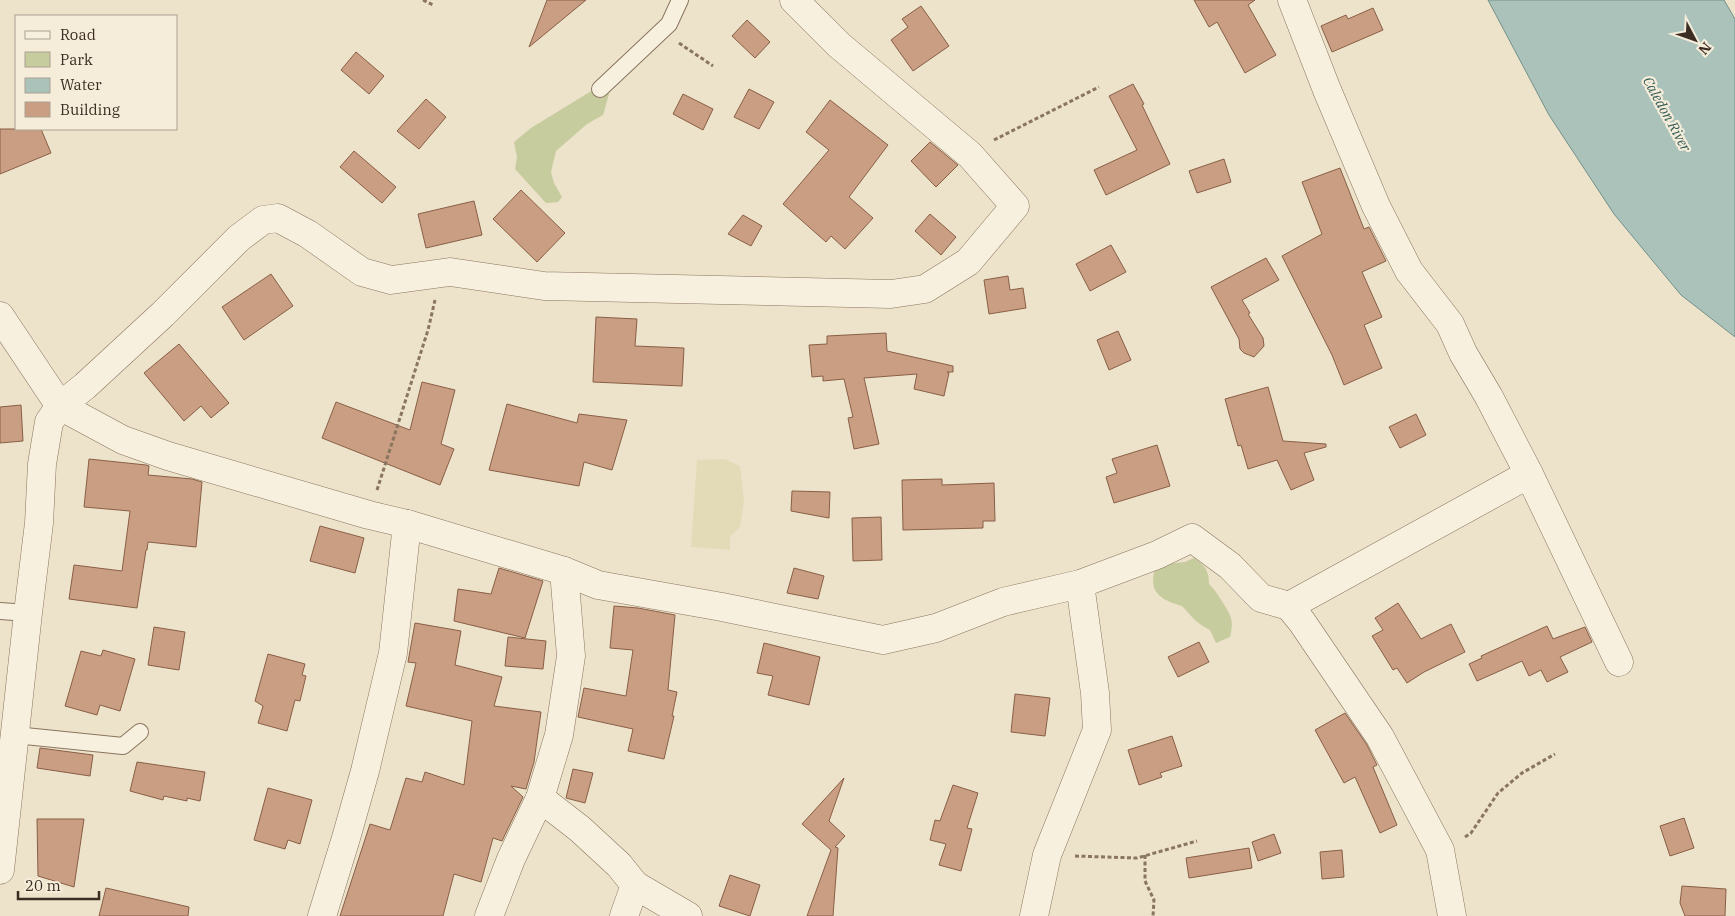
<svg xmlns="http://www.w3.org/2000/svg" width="1735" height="916" font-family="'IBM Plex Serif',serif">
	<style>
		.farmland { fill: #e3dbb8 }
		.green { fill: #c7cc9e }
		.water { fill: #abc2bb; stroke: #719188 }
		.building { fill: #ca9e82; stroke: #885f46 }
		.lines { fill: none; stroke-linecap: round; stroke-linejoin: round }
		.service-casing { stroke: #8a755f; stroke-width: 18 }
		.minor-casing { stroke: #8a755f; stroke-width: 29 }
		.path { stroke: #8a755f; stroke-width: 3; stroke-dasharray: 4 2.5; stroke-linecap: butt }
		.service { stroke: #f8f0de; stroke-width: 16 }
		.minor { stroke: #f8f0de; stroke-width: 28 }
		.labels { text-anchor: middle; stroke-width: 4.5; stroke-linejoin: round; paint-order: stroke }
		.water-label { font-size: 14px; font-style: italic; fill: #325a56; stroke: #f5edda }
	</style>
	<rect width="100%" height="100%" fill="#ede2ca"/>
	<path class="farmland" d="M 725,459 L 740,466 L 744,501 L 740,527 L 730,537 L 730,550 L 691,547 L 697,460 Z"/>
	<g class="green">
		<path d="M 601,85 L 609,94 L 603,115 L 587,124 L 556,151 L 551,172 L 554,183 L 562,197 L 558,202 L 546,203 L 515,169 L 517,157 L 514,142 L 531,128 Z"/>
		<path d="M 1194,558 C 1205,565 1209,571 1209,584 C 1216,591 1218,595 1223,603 C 1232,617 1234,621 1230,637 L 1216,643 L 1210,630 C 1196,623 1193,618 1183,607 C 1179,604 1173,604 1168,601 C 1151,593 1151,581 1156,565 L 1185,562 Z"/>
	</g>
	<path class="water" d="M 1488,0 L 1724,0 L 1735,19 L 1735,337 L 1681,295 L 1614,214 L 1549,115 Z"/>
	<g class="building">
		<path d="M 547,0 L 586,0 L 529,47 Z"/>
		<path d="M 1194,0 L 1255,0 L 1248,5 L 1276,55 L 1245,73 L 1217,22 L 1209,27 Z"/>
		<path d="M 921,6 L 949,46 L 913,71 L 891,40 L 908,27 L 902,19 Z"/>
		<path d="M 1373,8 L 1383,30 L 1332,52 L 1321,26 L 1346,15 L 1348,19 Z"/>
		<path d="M 747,20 L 770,42 L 755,58 L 732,36 Z"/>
		<path d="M 356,52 L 384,76 L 369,94 L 341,70 Z"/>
		<path d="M 1133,84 L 1144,104 L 1142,105 L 1170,164 L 1106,195 L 1094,170 L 1137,150 L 1109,96 Z"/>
		<path d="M 749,89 L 774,102 L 759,129 L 734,117 Z"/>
		<path d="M 683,94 L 713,109 L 703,130 L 673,114 Z"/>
		<path d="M 426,99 L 446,117 L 419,149 L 397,131 Z"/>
		<path d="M 830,100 L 888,145 L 849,197 L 873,218 L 845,249 L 831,236 L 826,242 L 783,204 L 829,150 L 806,132 Z"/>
		<path d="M 0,129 L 41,129 L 51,153 L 0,174 Z"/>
		<path d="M 930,142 L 958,165 L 936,187 L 911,161 Z"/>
		<path d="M 354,151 L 396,187 L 382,203 L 340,167 Z"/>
		<path d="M 1224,159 L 1231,182 L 1197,193 L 1189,171 Z"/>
		<path d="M 1340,168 L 1364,229 L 1369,227 L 1386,261 L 1362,272 L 1382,317 L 1364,325 L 1382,368 L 1344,385 L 1332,355 L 1282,256 L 1322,234 L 1302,182 Z"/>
		<path d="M 521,190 L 565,233 L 537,262 L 493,219 Z"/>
		<path d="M 474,201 L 482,235 L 426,248 L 418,214 Z"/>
		<path d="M 930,214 L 956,237 L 941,255 L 915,231 Z"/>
		<path d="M 743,215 L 762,226 L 751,246 L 728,234 Z"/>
		<path d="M 1111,245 L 1126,272 L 1090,291 L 1076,264 Z"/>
		<path d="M 1266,258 L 1279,280 L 1242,300 L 1250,313 L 1248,314 L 1263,338 L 1264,346 L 1254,357 L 1244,353 L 1240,349 L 1239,339 L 1211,287 Z"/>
		<path d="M 271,274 L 293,306 L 244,340 L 222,307 Z"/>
		<path d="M 1008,276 L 1010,290 L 1023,288 L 1026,308 L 989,314 L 984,280 Z"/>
		<path d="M 596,317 L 637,319 L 635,346 L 684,348 L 682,386 L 593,382 Z"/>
		<path d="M 1118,331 L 1131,360 L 1109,370 L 1097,340 Z"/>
		<path d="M 886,333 L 887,351 L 953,366 L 953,372 L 947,372 L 949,373 L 944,396 L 914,389 L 917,374 L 864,378 L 879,444 L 854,449 L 848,418 L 853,417 L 844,379 L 823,381 L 823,376 L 812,377 L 809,345 L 827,344 L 827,336 Z"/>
		<path d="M 179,344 L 229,403 L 211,418 L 201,406 L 184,421 L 144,373 Z"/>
		<path d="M 422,382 L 455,390 L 441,444 L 454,449 L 440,485 L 322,438 L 336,402 L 410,430 Z"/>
		<path d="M 1268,387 L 1283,441 L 1326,444 L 1326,447 L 1304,453 L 1314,480 L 1291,490 L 1277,460 L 1248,469 L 1241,445 L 1238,446 L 1225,399 Z"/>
		<path d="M 507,404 L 577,423 L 579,414 L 627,420 L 612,470 L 584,462 L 579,486 L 489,470 Z"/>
		<path d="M 21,405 L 23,441 L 0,443 L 0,407 Z"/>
		<path d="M 1416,414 L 1426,435 L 1400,448 L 1389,427 Z"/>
		<path d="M 1157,445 L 1170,486 L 1114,503 L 1106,477 L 1117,473 L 1112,459 Z"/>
		<path d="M 89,459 L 146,465 L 149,466 L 148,475 L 192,479 L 202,482 L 196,547 L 148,542 L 147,550 L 146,550 L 137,608 L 69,599 L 74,565 L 122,571 L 130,511 L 84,507 Z"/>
		<path d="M 942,479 L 942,485 L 994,483 L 995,521 L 983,521 L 983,528 L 903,530 L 902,480 Z"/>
		<path d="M 792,491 L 830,492 L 829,518 L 791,511 Z"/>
		<path d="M 881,517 L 882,560 L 853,561 L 852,518 Z"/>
		<path d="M 320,526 L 364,538 L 355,573 L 310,561 Z"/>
		<path d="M 499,568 L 543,581 L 525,638 L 454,621 L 458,589 L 491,594 Z"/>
		<path d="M 794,568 L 824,576 L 818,599 L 787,593 Z"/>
		<path d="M 1398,603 L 1421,639 L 1451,624 L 1465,652 L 1424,672 L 1407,683 L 1397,668 L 1393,670 L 1372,636 L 1383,630 L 1375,618 Z"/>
		<path d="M 614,606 L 638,608 L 675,615 L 668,690 L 677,692 L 672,716 L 674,716 L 664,759 L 628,751 L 633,729 L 578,717 L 584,688 L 626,696 L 633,650 L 610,648 Z"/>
		<path d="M 415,623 L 461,631 L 455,665 L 502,677 L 494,706 L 541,712 L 534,762 L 526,789 L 511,786 L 523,797 L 502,841 L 493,838 L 481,882 L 454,874 L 443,916 L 340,916 L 370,824 L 390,830 L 406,778 L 422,782 L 425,772 L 464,785 L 472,721 L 406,706 L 416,663 L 408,662 Z"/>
		<path d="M 1547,626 L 1553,639 L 1585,627 L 1592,642 L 1560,657 L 1568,672 L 1547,682 L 1541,670 L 1529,676 L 1522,661 L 1477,681 L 1469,664 L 1482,658 L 1481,656 Z"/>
		<path d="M 154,627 L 185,632 L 179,670 L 148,665 Z"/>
		<path d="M 508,637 L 546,641 L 543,669 L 505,666 Z"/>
		<path d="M 1199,642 L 1209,662 L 1178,677 L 1168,657 Z"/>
		<path d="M 764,643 L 820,657 L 809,705 L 768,695 L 773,676 L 757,673 Z"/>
		<path d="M 103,650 L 135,659 L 120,711 L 100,705 L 97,715 L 65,706 L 81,651 L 101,656 Z"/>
		<path d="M 268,654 L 305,664 L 302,675 L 306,676 L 300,701 L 295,700 L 287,731 L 258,723 L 263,706 L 255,701 Z"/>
		<path d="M 1015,694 L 1050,698 L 1045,736 L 1011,732 Z"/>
		<path d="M 1345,713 L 1367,745 L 1377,765 L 1373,767 L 1397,825 L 1380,833 L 1355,777 L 1344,783 L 1315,730 Z"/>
		<path d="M 1172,736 L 1182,766 L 1160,773 L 1162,777 L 1139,785 L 1128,750 Z"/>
		<path d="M 40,748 L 93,755 L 90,776 L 37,768 Z"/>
		<path d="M 137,762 L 205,772 L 200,801 L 187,798 L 187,801 L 164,796 L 163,800 L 130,791 Z"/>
		<path d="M 573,769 L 593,773 L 585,803 L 566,798 Z"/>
		<path d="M 844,778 L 829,821 L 845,836 L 835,847 L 838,848 L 833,916 L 807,916 L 831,850 L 802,824 Z"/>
		<path d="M 953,785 L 978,793 L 967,828 L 972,829 L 961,871 L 939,865 L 946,844 L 930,840 L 935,820 L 940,821 Z"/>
		<path d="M 268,788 L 312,800 L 300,844 L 288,840 L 285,849 L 254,840 Z"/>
		<path d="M 1684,818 L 1694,848 L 1670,856 L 1660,826 Z"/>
		<path d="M 37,819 L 84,819 L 74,887 L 38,876 Z"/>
		<path d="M 1274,834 L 1281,853 L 1258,861 L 1252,842 Z"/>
		<path d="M 1249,848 L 1252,868 L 1189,878 L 1186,858 Z"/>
		<path d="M 1342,850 L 1344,877 L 1322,879 L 1320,852 Z"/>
		<path d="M 730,875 L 760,885 L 750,916 L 719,906 Z"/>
		<path d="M 1682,886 L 1726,889 L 1725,916 L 1685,916 L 1680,903 Z"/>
		<path d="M 106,888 L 189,907 L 188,916 L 99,916 Z"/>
	</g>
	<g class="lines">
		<defs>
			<g id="service">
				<path d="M 600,89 L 669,24 L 680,0"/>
				<path d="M 0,611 L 28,613"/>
				<path d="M 15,735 L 123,746 L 140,732"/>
			</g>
			<g id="minor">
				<path d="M 1292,0 L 1327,90 L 1376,206 L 1409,271 L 1450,324 L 1463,353 L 1489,397 L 1529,474 L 1619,662"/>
				<path d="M 0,316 L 60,406 L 123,440 L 168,456 L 369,515 L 407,524 L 564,571 L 598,585 L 722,607 L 883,640 L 936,628 L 1003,602 L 1080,584 L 1157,555 L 1192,538 L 1230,566 L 1261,598 L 1289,606"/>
				<path d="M 540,798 L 580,829 L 619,865 L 635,885 L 688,916"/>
				<path d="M 0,870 L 28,613 L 39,523 L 42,464 L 49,422 L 60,406 L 85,386 L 163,314 L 239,238 L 263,220 L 278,218 L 308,234 L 362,272 L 391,280 L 450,272 L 544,286 L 891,294 L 925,289 L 968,262 L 1015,206 L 970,155 L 839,45 L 794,0"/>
				<path d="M 322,916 L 346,838 L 365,771 L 393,653 L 407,524"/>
				<path d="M 489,916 L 511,859 L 540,798 L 559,735 L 571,656 L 564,571"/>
				<path d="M 624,916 L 635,885"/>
				<path d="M 1034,916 L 1047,855 L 1097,730 L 1095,693 L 1080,584"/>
				<path d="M 1452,916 L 1440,850 L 1380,737 L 1302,622 L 1289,606 L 1529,474"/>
			</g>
		</defs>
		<use href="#service" class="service-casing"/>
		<use href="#minor" class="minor-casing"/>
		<g class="path">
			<path d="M 423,0 L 433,5"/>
			<path d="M 679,43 L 713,66"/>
			<path d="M 994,140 L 1099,87"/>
			<path d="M 377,490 L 428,330 L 435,300"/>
			<path d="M 1465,837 L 1471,833 L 1498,793 L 1522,773 L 1555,754"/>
			<path d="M 1145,855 L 1145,881 L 1154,900 L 1153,916"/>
			<path d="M 1075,856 L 1137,858 L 1197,841"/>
		</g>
		<use href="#service" class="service"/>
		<use href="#minor" class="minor"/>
	</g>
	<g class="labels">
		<g class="water-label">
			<text transform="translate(1667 114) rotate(61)" y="5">Caledon River</text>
		</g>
	</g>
	<rect x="15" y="15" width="162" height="115" fill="#f5edda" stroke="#aba090"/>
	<rect x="25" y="31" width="25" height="8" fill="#f8f0de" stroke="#aba090"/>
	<text x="60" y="40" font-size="15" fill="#3b2d22">Road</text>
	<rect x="25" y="52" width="25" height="15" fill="#c7cc9e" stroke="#aba090"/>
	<text x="60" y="65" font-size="15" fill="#3b2d22">Park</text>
	<rect x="25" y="78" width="25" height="15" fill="#abc2bb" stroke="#aba090"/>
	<text x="60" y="90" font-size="15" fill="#3b2d22">Water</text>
	<rect x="25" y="102" width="25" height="15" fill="#ca9e82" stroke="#aba090"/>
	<text x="60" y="115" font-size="15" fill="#3b2d22">Building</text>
	<g transform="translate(1695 40) rotate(131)" stroke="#f5edda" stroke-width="4" paint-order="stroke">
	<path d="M0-4L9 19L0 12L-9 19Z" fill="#3b2d22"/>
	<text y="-8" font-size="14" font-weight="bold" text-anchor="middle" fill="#3b2d22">N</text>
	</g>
	<path d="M18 891v8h81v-8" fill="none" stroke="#3b2d22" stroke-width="2.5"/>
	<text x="25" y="891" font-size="15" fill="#3b2d22" stroke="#f5edda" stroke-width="4" paint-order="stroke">20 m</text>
</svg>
